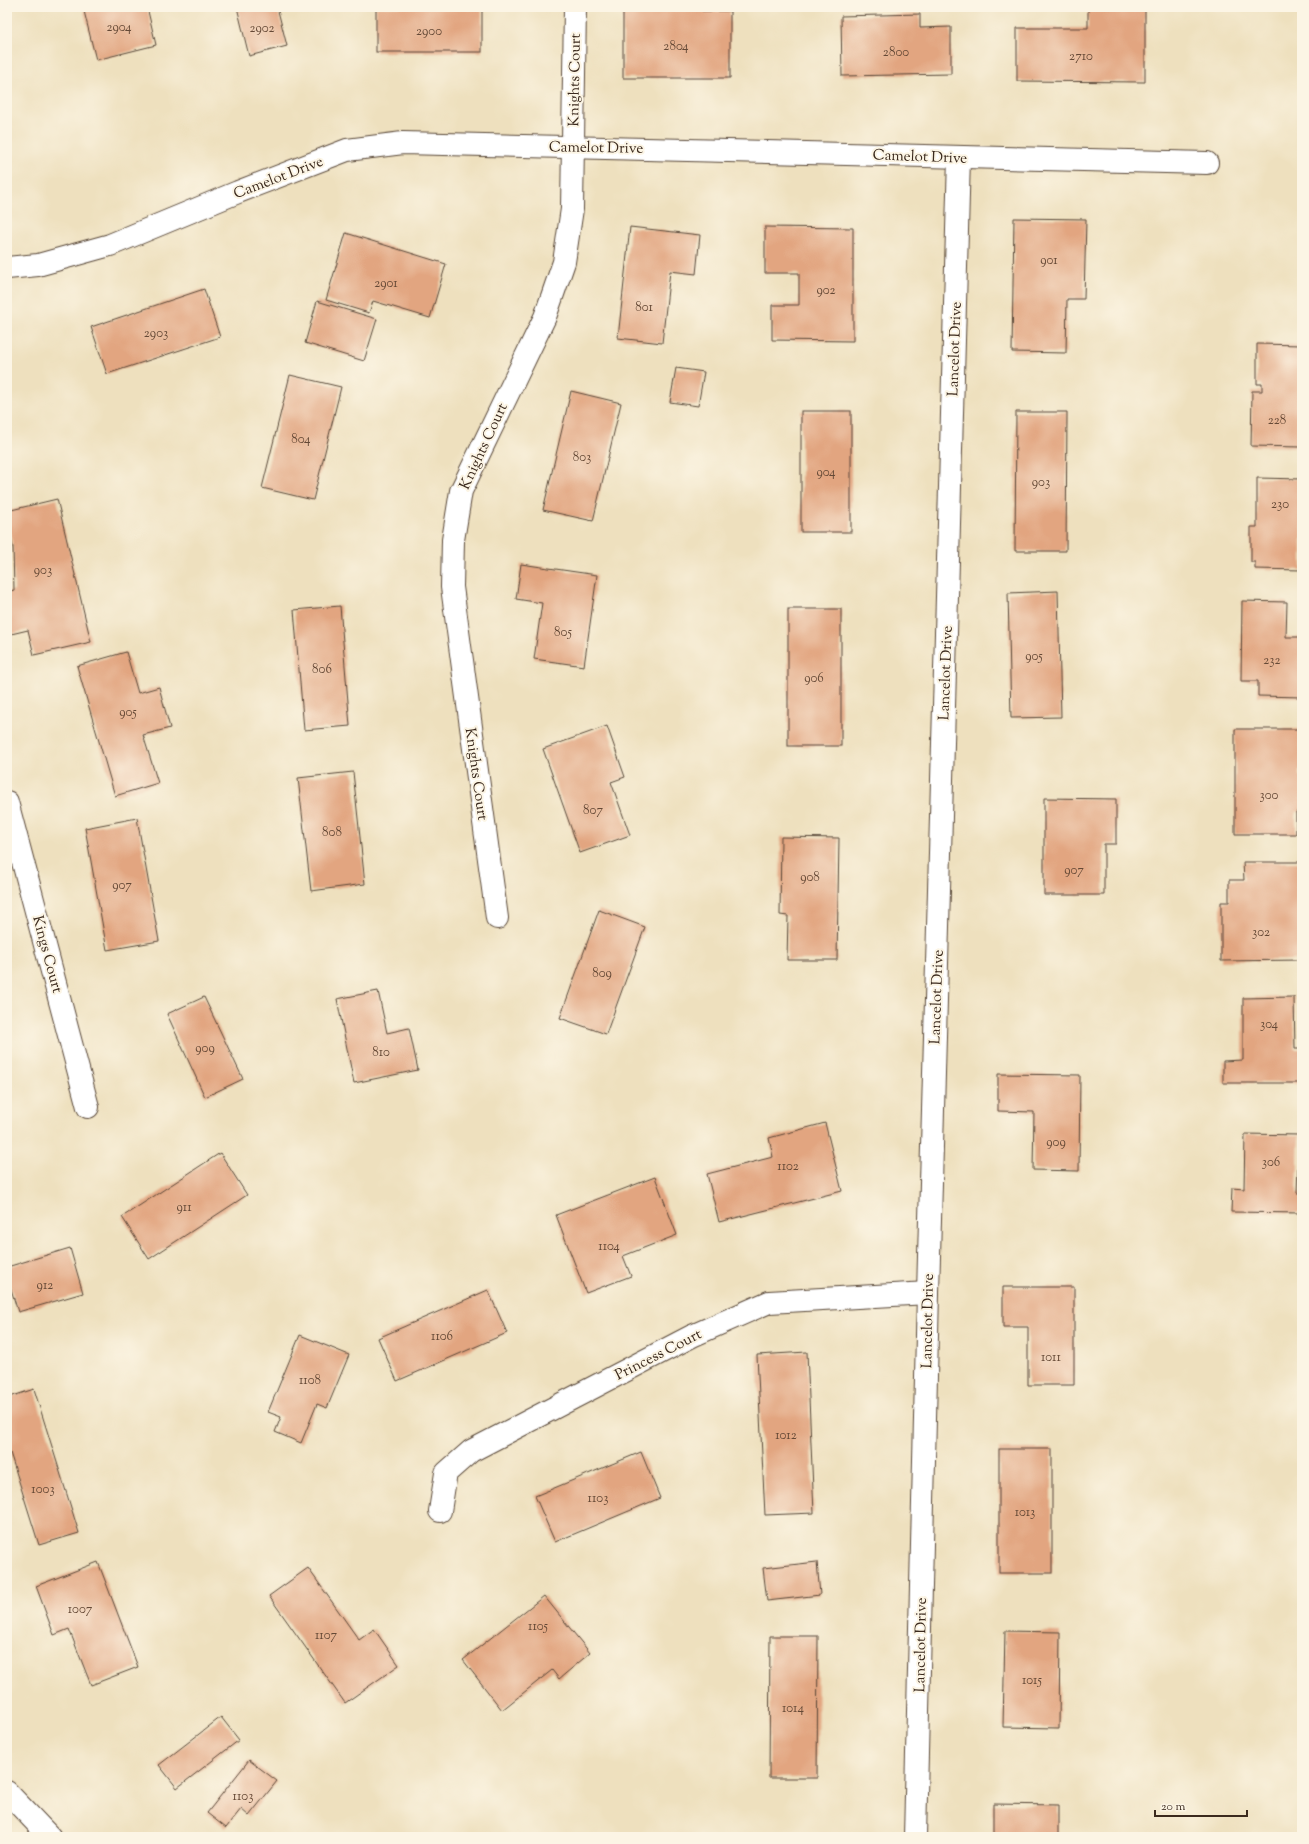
<svg xmlns="http://www.w3.org/2000/svg" width="1309" height="1844" font-family="'Sorts Mill Goudy',serif">
	<style>
		.building { fill: #e2a580 }
		.lines { fill: none; stroke-linecap: round; stroke-linejoin: round }
		.minor-casing { stroke: #564536; stroke-width: 24 }
		.minor { stroke: #fff; stroke-width: 22 }
		.labels { text-anchor: middle; stroke-width: 4; stroke-linejoin: round; paint-order: stroke }
		.number-label { font-size: 13px; fill: #654936 }
		.street-label { font-size: 15px; fill: #3b2a1e; stroke: #fcf5e5 }
	</style>
	<rect width="100%" height="100%" fill="#fcf5e5"/>
	<filter id="ink" filterUnits="userSpaceOnUse"><feTurbulence type="fractalNoise" baseFrequency=".025" numOctaves="2"/><feDisplacementMap in="SourceGraphic" scale="8" xChannelSelector="R" yChannelSelector="G"/><feConvolveMatrix kernelMatrix="1 2 1 2 8 2 1 2 1" color-interpolation-filters="sRGB"/></filter>
	<filter id="wash" filterUnits="userSpaceOnUse"><feTurbulence type="fractalNoise" baseFrequency=".012" numOctaves="4" result="noise"/><feDisplacementMap in="SourceGraphic" scale="16" xChannelSelector="R" yChannelSelector="G"/><feGaussianBlur stdDeviation="0.9" result="paint"/><feColorMatrix in="noise" values="0 0 0 0 0 0 0 0 0 0 0 0 0 0 0 0 0 1.4 0 .05"/><feComposite in="paint" operator="in"/></filter>
	<g filter="url(#wash)">
		<rect width="100%" height="100%" fill="#eee0be"/>
		<g id="blocks">
			<g class="building">
				<path d="M 83,7 L 147,7 L 156,45 L 96,60 Z"/>
				<path d="M 237,7 L 277,7 L 287,46 L 249,56 Z"/>
				<rect x="376" y="7" width="106" height="45"/>
				<path d="M 623,7 L 702,7 L 702,11 L 730,11 L 730,78 L 623,78 Z"/>
				<path d="M 1088,7 L 1145,7 L 1145,82 L 1017,81 L 1017,28 L 1088,28 Z"/>
				<path d="M 920,14 L 920,28 L 951,27 L 951,74 L 842,76 L 841,16 Z"/>
				<path d="M 7,77 L 10,77 L 9,148 L 7,148 Z"/>
				<path d="M 1014,218 L 1086,219 L 1084,299 L 1067,299 L 1066,353 L 1012,352 Z"/>
				<path d="M 630,227 L 700,235 L 696,274 L 670,271 L 662,343 L 618,338 Z"/>
				<path d="M 765,227 L 853,228 L 853,341 L 772,340 L 772,305 L 799,305 L 799,273 L 765,273 Z"/>
				<path d="M 346,233 L 446,264 L 430,318 L 373,301 L 369,313 L 326,300 Z"/>
				<path d="M 204,289 L 220,337 L 107,374 L 91,327 Z"/>
				<path d="M 317,301 L 377,319 L 364,361 L 305,343 Z"/>
				<path d="M 1257,344 L 1302,345 L 1302,447 L 1251,446 L 1252,391 L 1262,391 L 1262,384 L 1257,384 Z"/>
				<path d="M 676,368 L 704,372 L 698,406 L 670,402 Z"/>
				<path d="M 290,375 L 341,387 L 313,500 L 262,488 Z"/>
				<path d="M 571,391 L 621,403 L 593,521 L 543,510 Z"/>
				<rect x="801" y="411" width="50" height="121"/>
				<path d="M 1016,412 L 1067,412 L 1066,551 L 1015,551 Z"/>
				<path d="M 1257,478 L 1302,479 L 1302,570 L 1255,569 L 1255,562 L 1251,562 L 1251,527 L 1257,527 Z"/>
				<path d="M 57,499 L 91,642 L 34,655 L 28,630 L 7,635 L 7,592 L 14,590 L 13,547 L 7,521 L 7,511 Z"/>
				<path d="M 521,564 L 597,575 L 584,666 L 534,659 L 542,603 L 516,599 Z"/>
				<path d="M 1058,591 L 1061,717 L 1011,718 L 1008,593 Z"/>
				<path d="M 1242,601 L 1287,602 L 1286,637 L 1302,637 L 1302,697 L 1258,696 L 1258,681 L 1241,681 Z"/>
				<path d="M 340,606 L 350,726 L 304,730 L 294,610 Z"/>
				<rect x="788" y="609" width="53" height="137"/>
				<path d="M 126,652 L 138,693 L 159,687 L 170,728 L 143,735 L 158,783 L 115,796 L 77,666 Z"/>
				<path d="M 607,726 L 625,777 L 611,782 L 630,835 L 580,853 L 543,749 Z"/>
				<path d="M 1235,729 L 1302,729 L 1302,770 L 1299,770 L 1299,776 L 1302,776 L 1302,812 L 1296,812 L 1296,834 L 1235,834 Z"/>
				<path d="M 353,772 L 365,884 L 311,891 L 298,778 Z"/>
				<path d="M 1044,798 L 1116,799 L 1116,844 L 1104,844 L 1104,895 L 1044,895 Z"/>
				<path d="M 137,818 L 159,941 L 107,950 L 85,828 Z"/>
				<path d="M 781,837 L 839,838 L 837,960 L 787,960 L 788,916 L 780,915 Z"/>
				<path d="M 1243,862 L 1302,862 L 1302,960 L 1221,961 L 1221,902 L 1229,902 L 1229,880 L 1244,880 Z"/>
				<path d="M 599,910 L 645,927 L 606,1034 L 560,1018 Z"/>
				<path d="M 378,991 L 387,1033 L 409,1028 L 418,1070 L 354,1083 L 337,999 Z"/>
				<path d="M 204,997 L 243,1079 L 205,1097 L 167,1014 Z"/>
				<path d="M 1294,997 L 1295,1049 L 1302,1049 L 1302,1083 L 1223,1083 L 1223,1061 L 1243,1060 L 1243,998 Z"/>
				<path d="M 998,1074 L 1080,1075 L 1079,1171 L 1033,1170 L 1034,1112 L 998,1111 Z"/>
				<path d="M 825,1123 L 842,1191 L 719,1222 L 707,1174 L 773,1157 L 769,1138 Z"/>
				<path d="M 1245,1134 L 1299,1135 L 1297,1193 L 1302,1193 L 1302,1213 L 1231,1212 L 1232,1188 L 1244,1189 Z"/>
				<path d="M 220,1153 L 247,1195 L 149,1259 L 122,1217 Z"/>
				<path d="M 655,1177 L 677,1235 L 623,1256 L 631,1276 L 586,1293 L 556,1215 Z"/>
				<path d="M 70,1248 L 83,1293 L 18,1312 L 7,1276 L 7,1267 Z"/>
				<path d="M 1003,1287 L 1074,1287 L 1074,1385 L 1028,1385 L 1028,1327 L 1003,1327 Z"/>
				<path d="M 488,1290 L 507,1333 L 397,1381 L 378,1338 Z"/>
				<path d="M 300,1335 L 349,1355 L 327,1408 L 317,1404 L 301,1443 L 275,1432 L 281,1417 L 268,1412 Z"/>
				<path d="M 807,1352 L 814,1513 L 765,1515 L 757,1355 Z"/>
				<path d="M 34,1389 L 79,1533 L 39,1545 L 7,1443 L 7,1398 Z"/>
				<rect x="999" y="1449" width="53" height="124"/>
				<path d="M 641,1452 L 660,1498 L 555,1542 L 535,1496 Z"/>
				<path d="M 98,1562 L 138,1667 L 91,1685 L 69,1629 L 54,1635 L 36,1586 Z"/>
				<path d="M 817,1562 L 820,1595 L 767,1601 L 763,1568 Z"/>
				<path d="M 308,1568 L 359,1640 L 374,1629 L 399,1665 L 345,1703 L 269,1596 Z"/>
				<path d="M 544,1596 L 590,1653 L 559,1679 L 552,1670 L 502,1710 L 463,1660 Z"/>
				<path d="M 1005,1631 L 1060,1632 L 1059,1728 L 1003,1727 Z"/>
				<path d="M 770,1636 L 818,1636 L 817,1778 L 769,1778 Z"/>
				<path d="M 221,1717 L 239,1740 L 177,1788 L 159,1765 Z"/>
				<path d="M 249,1760 L 277,1781 L 249,1816 L 241,1809 L 226,1828 L 207,1813 Z"/>
				<path d="M 993,1804 L 1058,1805 L 1058,1837 L 993,1837 Z"/>
			</g>
		</g>
	</g>
	<g filter="url(#ink)">
		<use href="#blocks" fill-opacity="0" stroke="#564536" stroke-width="1"/>
		<g class="lines">
			<defs>
				<g id="minor">
					<path d="M 7,268 L 38,265 L 110,245 L 238,192 L 347,150 L 403,143 L 1207,163"/>
					<path d="M 7,802 L 88,1107"/>
					<path d="M 497,918 L 452,587 L 453,540 L 461,491 L 545,317 L 564,262 L 572,209 L 575,7"/>
					<path d="M 440,1511 L 446,1473 L 471,1451 L 692,1336 L 769,1302 L 928,1293"/>
					<path d="M 7,1792 L 50,1837"/>
					<path d="M 915,1837 L 928,1293 L 959,157"/>
				</g>
			</defs>
			<use href="#minor" class="minor-casing"/>
			<use href="#minor" class="minor"/>
		</g>
	</g>
	<g class="labels">
		<g class="number-label">
			<text x="119" y="31">2904</text>
			<text x="262" y="32">2902</text>
			<text x="429" y="35">2900</text>
			<text x="676" y="50">2804</text>
			<text x="896" y="56">2800</text>
			<text x="1081" y="60">2710</text>
			<text x="1049" y="264">901</text>
			<text x="386" y="287">2901</text>
			<text x="826" y="294">902</text>
			<text x="644" y="311">801</text>
			<text x="156" y="337">2903</text>
			<text x="1277" y="424">228</text>
			<text x="301" y="443">804</text>
			<text x="582" y="461">803</text>
			<text x="826" y="476">904</text>
			<text x="1041" y="486">903</text>
			<text x="1280" y="508">230</text>
			<text x="43" y="574">903</text>
			<text x="563" y="636">805</text>
			<text x="1034" y="660">905</text>
			<text x="1272" y="664">232</text>
			<text x="322" y="673">806</text>
			<text x="814" y="682">906</text>
			<text x="128" y="716">905</text>
			<text x="1269" y="799">300</text>
			<text x="593" y="814">807</text>
			<text x="332" y="836">808</text>
			<text x="1074" y="874">907</text>
			<text x="810" y="881">908</text>
			<text x="122" y="889">907</text>
			<text x="1261" y="936">302</text>
			<text x="602" y="977">809</text>
			<text x="1269" y="1028">304</text>
			<text x="205" y="1052">909</text>
			<text x="381" y="1056">810</text>
			<text x="1056" y="1146">909</text>
			<text x="1271" y="1166">306</text>
			<text x="788" y="1170">1102</text>
			<text x="184" y="1211">911</text>
			<text x="609" y="1250">1104</text>
			<text x="45" y="1289">912</text>
			<text x="442" y="1340">1106</text>
			<text x="1051" y="1361">1011</text>
			<text x="310" y="1384">1108</text>
			<text x="786" y="1439">1012</text>
			<text x="43" y="1493">1003</text>
			<text x="598" y="1502">1103</text>
			<text x="1025" y="1516">1013</text>
			<text x="80" y="1613">1007</text>
			<text x="538" y="1630">1105</text>
			<text x="326" y="1639">1107</text>
			<text x="1032" y="1684">1015</text>
			<text x="793" y="1712">1014</text>
			<text x="243" y="1800">1103</text>
		</g>
		<g class="street-label">
			<text transform="translate(574 80) rotate(-89)" y="5">Knights Court</text>
			<text transform="translate(596 147) rotate(1)" y="5">Camelot Drive</text>
			<text transform="translate(920 156) rotate(2)" y="5">Camelot Drive</text>
			<text transform="translate(278 177) rotate(-21)" y="5">Camelot Drive</text>
			<text transform="translate(954 349) rotate(-88)" y="5">Lancelot Drive</text>
			<text transform="translate(483 446) rotate(-65)" y="5">Knights Court</text>
			<text transform="translate(945 673) rotate(-88)" y="5">Lancelot Drive</text>
			<text transform="translate(477 774) rotate(82)" y="5">Knights Court</text>
			<text transform="translate(48 954) rotate(75)" y="5">Kings Court</text>
			<text transform="translate(936 997) rotate(-88)" y="5">Lancelot Drive</text>
			<text transform="translate(927 1321) rotate(-89)" y="5">Lancelot Drive</text>
			<text transform="translate(658 1354) rotate(-27)" y="5">Princess Court</text>
			<text transform="translate(920 1645) rotate(-89)" y="5">Lancelot Drive</text>
		</g>
	</g>
	<rect width="1309" height="1844" fill="none" stroke="#fcf5e5" stroke-width="24"/>
	<path d="M1155 1810v6h92v-6" fill="none" stroke="#3b2a1e" stroke-width="2"/>
	<text x="1161" y="1810" font-size="12" fill="#3b2a1e" stroke="#fcf5e5" stroke-width="3" paint-order="stroke">20 m</text>
</svg>
